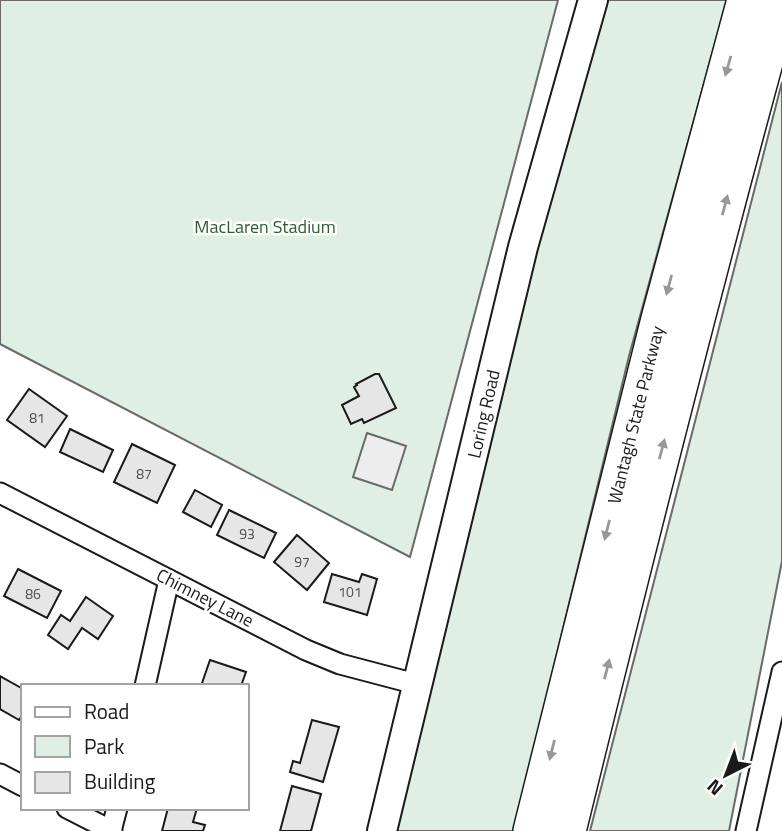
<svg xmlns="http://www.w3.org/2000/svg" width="782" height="831" font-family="'Titillium Web',sans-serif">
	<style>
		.green { fill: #e0efe3; stroke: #6a6a6a; stroke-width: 2 }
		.parking { fill: #ededed; stroke: #6a6a6a; stroke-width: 2 }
		.building { fill: #e6e6e6; stroke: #1a1a1a; stroke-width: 2 }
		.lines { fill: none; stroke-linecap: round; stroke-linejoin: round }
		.street-casing { stroke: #1a1a1a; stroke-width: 23 }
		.secondary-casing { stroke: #1a1a1a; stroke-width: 32 }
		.highway-casing { stroke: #1a1a1a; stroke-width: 40 }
		.street { stroke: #fff; stroke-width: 19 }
		.secondary { stroke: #fff; stroke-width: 28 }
		.highway { stroke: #fff; stroke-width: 37 }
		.oneway { fill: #989898 }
		.labels { text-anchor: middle; stroke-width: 5; stroke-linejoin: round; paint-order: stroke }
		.number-label { font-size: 14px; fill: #4d4d4d }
		.park-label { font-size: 18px; fill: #2b5a34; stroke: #fff }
		.street-label { font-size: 18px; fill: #1a1a1a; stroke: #fff }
	</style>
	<rect width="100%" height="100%" fill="#fff"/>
	<g class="green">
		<path d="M 0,0 L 558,0 L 410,557 L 0,344 Z"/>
		<path d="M 605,0 L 727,0 L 629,356 L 514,831 L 392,831 L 531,253 Z"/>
		<path d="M 782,82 L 782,561 L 729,831 L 590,831 Z"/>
	</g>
	<path class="parking" d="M 367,433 L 406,446 L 392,490 L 353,477 Z"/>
	<g class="building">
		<path d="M 375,374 L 379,374 L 396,408 L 364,423 L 362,419 L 351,424 L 342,405 L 359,396 L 354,387 L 357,385 L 356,384 Z"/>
		<path d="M 29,389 L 67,416 L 45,447 L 7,420 Z"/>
		<path d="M 70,429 L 113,450 L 103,472 L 60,452 Z"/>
		<path d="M 132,444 L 175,465 L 157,503 L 114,482 Z"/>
		<path d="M 195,490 L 222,505 L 211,527 L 183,512 Z"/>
		<path d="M 229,510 L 276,533 L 264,558 L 217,535 Z"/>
		<path d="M 297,535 L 329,563 L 307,590 L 274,562 Z"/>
		<path d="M 18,569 L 61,591 L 47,618 L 4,596 Z"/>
		<path d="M 332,574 L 359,582 L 362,574 L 377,579 L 367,615 L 324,602 Z"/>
		<path d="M 86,597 L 113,616 L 98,639 L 82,628 L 68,649 L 48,635 L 61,615 L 70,621 Z"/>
		<path d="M 210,660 L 246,672 L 241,686 L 201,686 Z"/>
		<path d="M 0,676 L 23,689 L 23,714 L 19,720 L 0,709 Z"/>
		<path d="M 312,720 L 339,727 L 323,782 L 290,772 L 293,761 L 300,763 Z"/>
		<path d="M 292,786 L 321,794 L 311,831 L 280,831 Z"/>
		<path d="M 168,808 L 197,808 L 193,822 L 205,825 L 203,831 L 162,831 Z"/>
	</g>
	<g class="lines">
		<defs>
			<g id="street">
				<path d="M 0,493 L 306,650 L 340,664 L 416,684"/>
				<path d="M 145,686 L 169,580"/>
				<path d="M 0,774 L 23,786"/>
				<path d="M 67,808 L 112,831"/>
				<path d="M 111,831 L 117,808"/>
				<path d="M 746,831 L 782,672"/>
			</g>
			<path id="secondary" d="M 382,831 L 523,247 L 593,0"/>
			<g id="highway">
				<path d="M 532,831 L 660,319 L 746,0"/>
				<path d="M 567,831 C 635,553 705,276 781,0"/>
			</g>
		</defs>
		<use href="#street" class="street-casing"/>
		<use href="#secondary" class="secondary-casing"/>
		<use href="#highway" class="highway-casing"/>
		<use href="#street" class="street"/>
		<use href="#secondary" class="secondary"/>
		<use href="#highway" class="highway"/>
	</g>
	<defs><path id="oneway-solid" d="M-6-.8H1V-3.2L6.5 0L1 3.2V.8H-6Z" transform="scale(1.75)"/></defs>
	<g class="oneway">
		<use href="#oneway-solid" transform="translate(728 66) rotate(106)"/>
		<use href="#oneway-solid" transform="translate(725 205) rotate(-75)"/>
		<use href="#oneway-solid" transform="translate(669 285) rotate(105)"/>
		<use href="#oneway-solid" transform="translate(662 449) rotate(-75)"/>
		<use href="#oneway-solid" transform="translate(607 530) rotate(104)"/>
		<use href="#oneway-solid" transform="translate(607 669) rotate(-76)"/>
		<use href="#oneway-solid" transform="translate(552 750) rotate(104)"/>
	</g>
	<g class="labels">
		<g class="number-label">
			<text x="37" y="423">81</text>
			<text x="144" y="479">87</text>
			<text x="247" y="539">93</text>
			<text x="302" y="567">97</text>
			<text x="350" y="597">101</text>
			<text x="33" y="599">86</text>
		</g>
		<g class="park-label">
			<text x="265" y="233">MacLaren Stadium</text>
		</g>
		<g class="street-label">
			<text transform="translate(484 414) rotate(-77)" y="6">Loring Road</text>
			<text transform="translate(636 415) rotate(-76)" y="6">Wantagh State Parkway</text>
			<text transform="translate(205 598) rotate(27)" y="6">Chimney Lane</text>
		</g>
	</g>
	<rect x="21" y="684" width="228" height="126" fill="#ffffff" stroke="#a3a3a3" stroke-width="2"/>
	<rect x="35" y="707" width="35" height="10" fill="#ffffff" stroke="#a3a3a3" stroke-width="2"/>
	<text x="84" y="719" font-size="21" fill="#1a1a1a">Road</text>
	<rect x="35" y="736" width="35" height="21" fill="#e0efe3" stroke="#a3a3a3" stroke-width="2"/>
	<text x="84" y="754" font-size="21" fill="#1a1a1a">Park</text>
	<rect x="35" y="772" width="35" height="21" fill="#e6e6e6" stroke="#a3a3a3" stroke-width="2"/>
	<text x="84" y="789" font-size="21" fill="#1a1a1a">Building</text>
	<g transform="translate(726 775) rotate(222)" stroke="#ffffff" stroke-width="5" paint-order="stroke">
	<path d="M0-5L12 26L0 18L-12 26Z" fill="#1a1a1a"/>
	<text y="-10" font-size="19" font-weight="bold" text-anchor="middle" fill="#1a1a1a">N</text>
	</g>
</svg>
